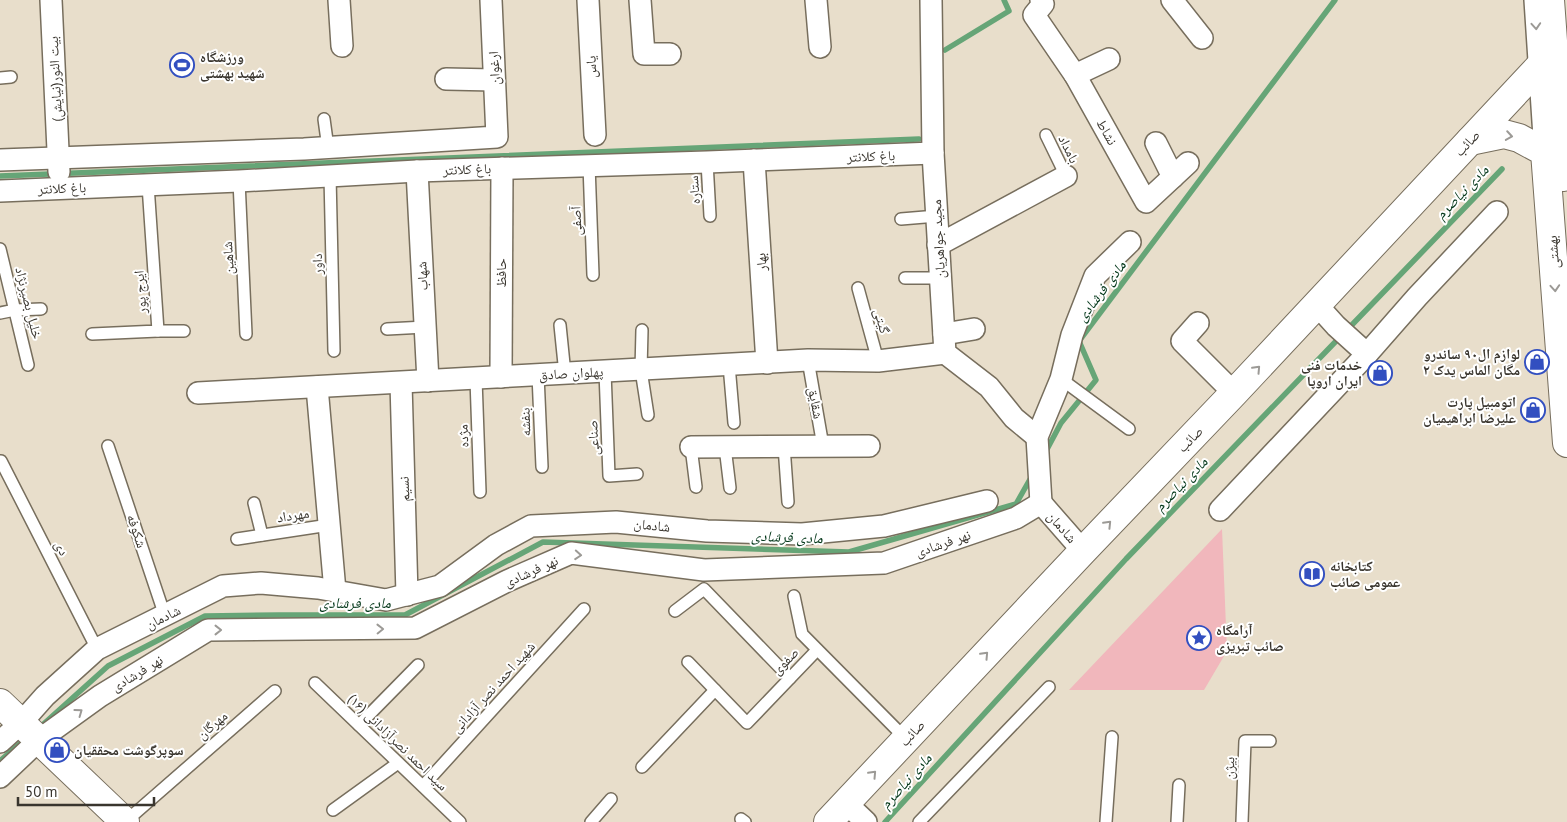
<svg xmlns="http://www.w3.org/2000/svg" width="1567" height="822" font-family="'PT Sans','Noto Naskh Arabic',sans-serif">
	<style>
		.green { fill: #f1b7bc }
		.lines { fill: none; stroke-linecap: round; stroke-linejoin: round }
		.stream { stroke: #66a577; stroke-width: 5.5 }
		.lane-casing { stroke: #776e5d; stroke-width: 14 }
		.street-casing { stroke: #776e5d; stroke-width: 24 }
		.secondary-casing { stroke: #776e5d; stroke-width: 30 }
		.lane { stroke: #fff; stroke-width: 11 }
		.street { stroke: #fff; stroke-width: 21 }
		.secondary { stroke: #fff; stroke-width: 28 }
		.oneway { stroke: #9c9a96 }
		.labels { text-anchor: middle; stroke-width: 4; stroke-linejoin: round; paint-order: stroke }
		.poi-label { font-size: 14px; font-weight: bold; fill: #39352e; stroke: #fff; text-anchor: start }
		.street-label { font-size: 14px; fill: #39352e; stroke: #fff }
		.water-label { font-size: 15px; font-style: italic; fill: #033719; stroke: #fff }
	</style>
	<rect width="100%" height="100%" fill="#e8decb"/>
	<path class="green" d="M 1222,529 L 1227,651 L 1204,690 L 1069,690 Z"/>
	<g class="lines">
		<g class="stream">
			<path d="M 945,50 L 1009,11 L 1004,0"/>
			<path d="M 0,176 L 919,139"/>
			<path d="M 1347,330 L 1502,169"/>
			<path d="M 1045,453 L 1061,423 L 1096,380 L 1079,341 L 1335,0"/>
			<path d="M 38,729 L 108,666 L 205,616 L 279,615 L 405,615 L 543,542 L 849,552 L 1016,504 L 1033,474"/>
			<path d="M 0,761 L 23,741"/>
			<path d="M 885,822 L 1126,559 L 1340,337"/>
		</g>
		<defs>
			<g id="lane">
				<path d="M 0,78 L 11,77"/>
				<path d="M 324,119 L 328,148"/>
				<path d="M 1046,135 L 1066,176"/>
				<path d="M 707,162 L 710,216"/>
				<path d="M 589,165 L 593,275"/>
				<path d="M 330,176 L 334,351"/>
				<path d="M 239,181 L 246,334"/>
				<path d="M 901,219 L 937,216"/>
				<path d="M 0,249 L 28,365"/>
				<path d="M 905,278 L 940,278"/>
				<path d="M 858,288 L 878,361"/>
				<path d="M 0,313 L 15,310 L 41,309"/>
				<path d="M 560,325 L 565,374"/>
				<path d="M 387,329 L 425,327"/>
				<path d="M 642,330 L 641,370 L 648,415"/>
				<path d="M 158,331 L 184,331"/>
				<path d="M 92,334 L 158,331 L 148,185"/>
				<path d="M 808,360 L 823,446"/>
				<path d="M 729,365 L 734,423"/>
				<path d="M 605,372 L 609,476 L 637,474"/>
				<path d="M 538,375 L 542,467"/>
				<path d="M 476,379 L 480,492"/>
				<path d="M 1061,379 L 1129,429"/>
				<path d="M 108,446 L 165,616"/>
				<path d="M 784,446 L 788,502"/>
				<path d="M 691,447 L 696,487"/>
				<path d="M 725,447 L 730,488"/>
				<path d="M 1,461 L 97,649"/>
				<path d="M 254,503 L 262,535"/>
				<path d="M 237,539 L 329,525"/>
				<path d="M 794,596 L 802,634 L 906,739"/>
				<path d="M 675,611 L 704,589 L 790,678"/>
				<path d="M 688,662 L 747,723 L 817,650"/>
				<path d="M 315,683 L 460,822"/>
				<path d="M 359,725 L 418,665"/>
				<path d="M 642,767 L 715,690"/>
				<path d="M 423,786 L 584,609"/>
				<path d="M 333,810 L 398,763"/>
				<path d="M 741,819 L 745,822"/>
				<path d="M 125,822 L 275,691"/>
				<path d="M 591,822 L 611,799"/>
				<path d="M 919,822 L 1049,687"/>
				<path d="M 1106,822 L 1112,737"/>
				<path d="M 1177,822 L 1179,785"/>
				<path d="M 1242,822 L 1245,741 L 1270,741"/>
			</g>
			<g id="street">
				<path d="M 51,0 L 59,172"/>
				<path d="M 339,0 L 342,46"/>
				<path d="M 588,0 L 595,135"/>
				<path d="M 640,0 L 644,54 L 670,54"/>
				<path d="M 816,0 L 820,47"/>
				<path d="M 931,0 L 933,153 L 945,353 L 989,387 L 1014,418 L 1037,437"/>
				<path d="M 1041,0 L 1043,4 L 1034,15 L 1075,75 L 1146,202 L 1188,163"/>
				<path d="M 1172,0 L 1202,38"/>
				<path d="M 1535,0 L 1545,152"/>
				<path d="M 1075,75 L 1109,59"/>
				<path d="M 446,79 L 494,80"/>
				<path d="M 1156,143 L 1173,177"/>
				<path d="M 0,160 L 304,149 L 497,137 L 491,0"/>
				<path d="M 754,160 L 767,363"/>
				<path d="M 417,171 L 428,381"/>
				<path d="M 0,191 L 239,181 L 417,171 L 707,162 L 933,153"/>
				<path d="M 938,245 L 1066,176"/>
				<path d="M 1317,305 L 1336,326 L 1367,354"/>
				<path d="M 1198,323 L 1182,341 L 1234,393"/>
				<path d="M 944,334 L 974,329"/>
				<path d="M 501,377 L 502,168"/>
				<path d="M 401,383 L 407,595"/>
				<path d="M 317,387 L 335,591"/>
				<path d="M 198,393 L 808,360 L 878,361 L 945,353"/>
				<path d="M 691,447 L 869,446"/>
				<path d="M 1041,503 L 1037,437 L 1061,379 L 1072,335 L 1095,276 L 1130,242"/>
				<path d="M 1041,503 L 1083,551"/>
				<path d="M 1220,510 L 1367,354 L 1417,297 L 1497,212"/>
				<path d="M 0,742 L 21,723 L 45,696 L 97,649 L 223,586 L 261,583 L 318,588 L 386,600 L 440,586 L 496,545 L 531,526 L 616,522 L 707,531 L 802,534 L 884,526 L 987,501"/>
				<path d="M 0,777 L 39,740 L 100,696 L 208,630 L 415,628 L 507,581 L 571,553 L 704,570 L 884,563 L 1016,518 L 1041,503"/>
				<path d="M 846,803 L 866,822"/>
			</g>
			<g id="secondary">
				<path d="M 1550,0 L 1563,177"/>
				<path d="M 1470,141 L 1504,134 L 1519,138 L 1545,152 L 1567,443"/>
				<path d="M 0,703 L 125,822"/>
				<path d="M 828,822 L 1083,551 L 1234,393 L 1540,66 L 1555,61 L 1567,60"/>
			</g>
		</defs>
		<use href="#lane" class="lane-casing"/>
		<use href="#street" class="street-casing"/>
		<use href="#secondary" class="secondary-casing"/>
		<use href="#lane" class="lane"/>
		<use href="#street" class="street"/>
		<use href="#secondary" class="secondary"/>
	</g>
	<defs><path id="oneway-chevron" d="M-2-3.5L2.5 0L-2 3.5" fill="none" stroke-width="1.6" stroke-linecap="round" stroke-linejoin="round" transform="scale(1.25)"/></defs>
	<g class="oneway">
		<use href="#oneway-chevron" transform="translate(1536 26) rotate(86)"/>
		<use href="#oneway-chevron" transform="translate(1509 136) rotate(9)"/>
		<use href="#oneway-chevron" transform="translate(1555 288) rotate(86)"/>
		<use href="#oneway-chevron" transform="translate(1257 369) rotate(-47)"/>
		<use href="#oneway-chevron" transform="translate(1108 524) rotate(-46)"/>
		<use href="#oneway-chevron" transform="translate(578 555) rotate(4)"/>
		<use href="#oneway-chevron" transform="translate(380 629) rotate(-1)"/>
		<use href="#oneway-chevron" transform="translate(218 630)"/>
		<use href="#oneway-chevron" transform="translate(985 655) rotate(-47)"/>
		<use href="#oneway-chevron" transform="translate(79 712) rotate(-36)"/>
		<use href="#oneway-chevron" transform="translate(873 774) rotate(-47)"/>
	</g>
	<defs>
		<symbol id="stadium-ring" viewBox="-11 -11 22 22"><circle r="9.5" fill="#fff" stroke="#324fc0" stroke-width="1.5"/><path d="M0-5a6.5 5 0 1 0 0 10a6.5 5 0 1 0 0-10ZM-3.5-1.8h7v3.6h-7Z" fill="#324fc0"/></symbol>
		<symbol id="shop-ring" viewBox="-11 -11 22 22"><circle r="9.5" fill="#fff" stroke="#324fc0" stroke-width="1.5"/><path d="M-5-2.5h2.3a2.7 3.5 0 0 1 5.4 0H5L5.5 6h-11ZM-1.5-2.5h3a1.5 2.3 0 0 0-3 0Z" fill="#324fc0"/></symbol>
		<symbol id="library-ring" viewBox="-11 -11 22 22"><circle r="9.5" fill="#fff" stroke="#324fc0" stroke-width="1.5"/><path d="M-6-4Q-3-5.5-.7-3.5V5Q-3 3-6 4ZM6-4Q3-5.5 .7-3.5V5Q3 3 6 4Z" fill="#324fc0"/></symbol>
		<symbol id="sight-ring" viewBox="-11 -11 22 22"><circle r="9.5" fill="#fff" stroke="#324fc0" stroke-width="1.5"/><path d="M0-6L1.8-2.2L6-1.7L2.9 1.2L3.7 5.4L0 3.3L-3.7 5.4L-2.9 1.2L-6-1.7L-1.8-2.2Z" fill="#324fc0"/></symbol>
	</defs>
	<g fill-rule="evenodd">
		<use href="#stadium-ring" x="168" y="51" width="28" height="28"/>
		<use href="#shop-ring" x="1523" y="348" width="28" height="28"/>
		<use href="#shop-ring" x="1366" y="359" width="28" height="28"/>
		<use href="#shop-ring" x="1519" y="396" width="28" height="28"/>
		<use href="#library-ring" x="1298" y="560" width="28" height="28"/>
		<use href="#sight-ring" x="1185" y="624" width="28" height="28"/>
		<use href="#shop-ring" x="43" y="736" width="28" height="28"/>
	</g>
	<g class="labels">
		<g class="poi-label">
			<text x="200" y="62">ورزشگاه<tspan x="200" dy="16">شهید بهشتی</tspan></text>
			<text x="1520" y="359" text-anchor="end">لوازم ال۹۰ ساندرو<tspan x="1520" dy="16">مگان الماس یدک ۲</tspan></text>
			<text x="1362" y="370" text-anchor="end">خدمات فنی<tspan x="1362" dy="16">ایران اروپا</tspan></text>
			<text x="1516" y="407" text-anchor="end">اتومبیل پارت<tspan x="1516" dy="16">علیرضا ابراهیمیان</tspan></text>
			<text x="1330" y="571">کتابخانه<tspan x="1330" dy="16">عمومی صائب</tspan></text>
			<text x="1216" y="635">آرامگاه<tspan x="1216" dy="16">صائب تبریزی</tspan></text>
			<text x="74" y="755">سوپرگوشت محققیان</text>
		</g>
		<g class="street-label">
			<text transform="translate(591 67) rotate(-93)" y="5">یاس</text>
			<text transform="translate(494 68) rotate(-93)" y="5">ارغوان</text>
			<text transform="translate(55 79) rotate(-93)" y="5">بیت النور(نیایش)</text>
			<text transform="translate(1107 132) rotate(61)" y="5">نشاط</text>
			<text transform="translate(1467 143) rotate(-47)" y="5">صائب</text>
			<text transform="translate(1069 149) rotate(64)" y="5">بامداد</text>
			<text transform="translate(871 156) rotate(-2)" y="5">باغ کلانتر</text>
			<text transform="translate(467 169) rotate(-2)" y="5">باغ کلانتر</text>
			<text transform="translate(62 188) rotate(-2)" y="5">باغ کلانتر</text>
			<text transform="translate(694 190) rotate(-94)" y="5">ستاره</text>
			<text transform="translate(576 221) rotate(-92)" y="5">آصفی</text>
			<text transform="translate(938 239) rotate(-93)" y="5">مجید جواهریان</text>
			<text transform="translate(1553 252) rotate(-94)" y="5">بهشتی</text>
			<text transform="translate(228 258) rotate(-93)" y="5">شاهین</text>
			<text transform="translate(761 262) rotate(-94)" y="5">بهار</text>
			<text transform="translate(317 264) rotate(-91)" y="5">داور</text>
			<text transform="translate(501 273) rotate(-90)" y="5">حافظ</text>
			<text transform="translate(422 276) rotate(-93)" y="5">شهاب</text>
			<text transform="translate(140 292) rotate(-94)" y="5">ایرج پور</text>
			<text transform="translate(29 303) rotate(76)" y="5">خلیل بصیرنژاد</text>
			<text transform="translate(882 321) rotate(74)" y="5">گیتی</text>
			<text transform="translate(571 373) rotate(-3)" y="5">پهلوان صادق</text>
			<text transform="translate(816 403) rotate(80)" y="5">شقایق</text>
			<text transform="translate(525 422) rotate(-92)" y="5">بنفشه</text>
			<text transform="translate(463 436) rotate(-92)" y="5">مژده</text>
			<text transform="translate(593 438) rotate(-93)" y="5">صناعی</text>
			<text transform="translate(1190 439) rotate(-46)" y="5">صائب</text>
			<text transform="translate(404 489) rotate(-92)" y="5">نسیم</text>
			<text transform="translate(293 515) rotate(-9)" y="5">مهرداد</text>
			<text transform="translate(652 525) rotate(6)" y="5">شادمان</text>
			<text transform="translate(1062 527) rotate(49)" y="5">شادمان</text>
			<text transform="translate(137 531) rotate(71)" y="5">شکوفه</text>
			<text transform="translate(943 543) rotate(-19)" y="5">نهر فرشادی</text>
			<text transform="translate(62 548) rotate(63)" y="5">دی</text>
			<text transform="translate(531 571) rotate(-24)" y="5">نهر فرشادی</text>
			<text transform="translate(163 617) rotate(-26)" y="5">شادمان</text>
			<text transform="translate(785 661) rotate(-46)" y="5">صفوی</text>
			<text transform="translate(137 673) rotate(-31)" y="5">نهر فرشادی</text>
			<text transform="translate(493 687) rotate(-48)" y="5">شهید احمد نصر آزادانی</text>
			<text transform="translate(212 725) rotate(-41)" y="5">مهرگان</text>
			<text transform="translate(912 733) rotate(-47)" y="5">صائب</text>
			<text transform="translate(398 742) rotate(44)" y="5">سید احمد نصرآزادانی (۱۶)</text>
			<text transform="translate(1229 768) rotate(-88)" y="5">بیژن</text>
		</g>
		<g class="water-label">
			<text transform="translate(1462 192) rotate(-46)" y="5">مادی نیاصرم</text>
			<text transform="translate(1101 291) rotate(-53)" y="5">مادی فرشادی</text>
			<text transform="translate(1181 484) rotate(-46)" y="5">مادی نیاصرم</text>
			<text transform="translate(787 537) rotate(2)" y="5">مادی فرشادی</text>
			<text x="355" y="608">مادی فرشادی</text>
			<text transform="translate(906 781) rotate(-48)" y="5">مادی نیاصرم</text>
		</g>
	</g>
	<path d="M18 797v8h136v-8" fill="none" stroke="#39352e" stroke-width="2.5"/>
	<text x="25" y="797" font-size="15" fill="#39352e" stroke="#ffffff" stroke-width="4" paint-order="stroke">50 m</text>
</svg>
